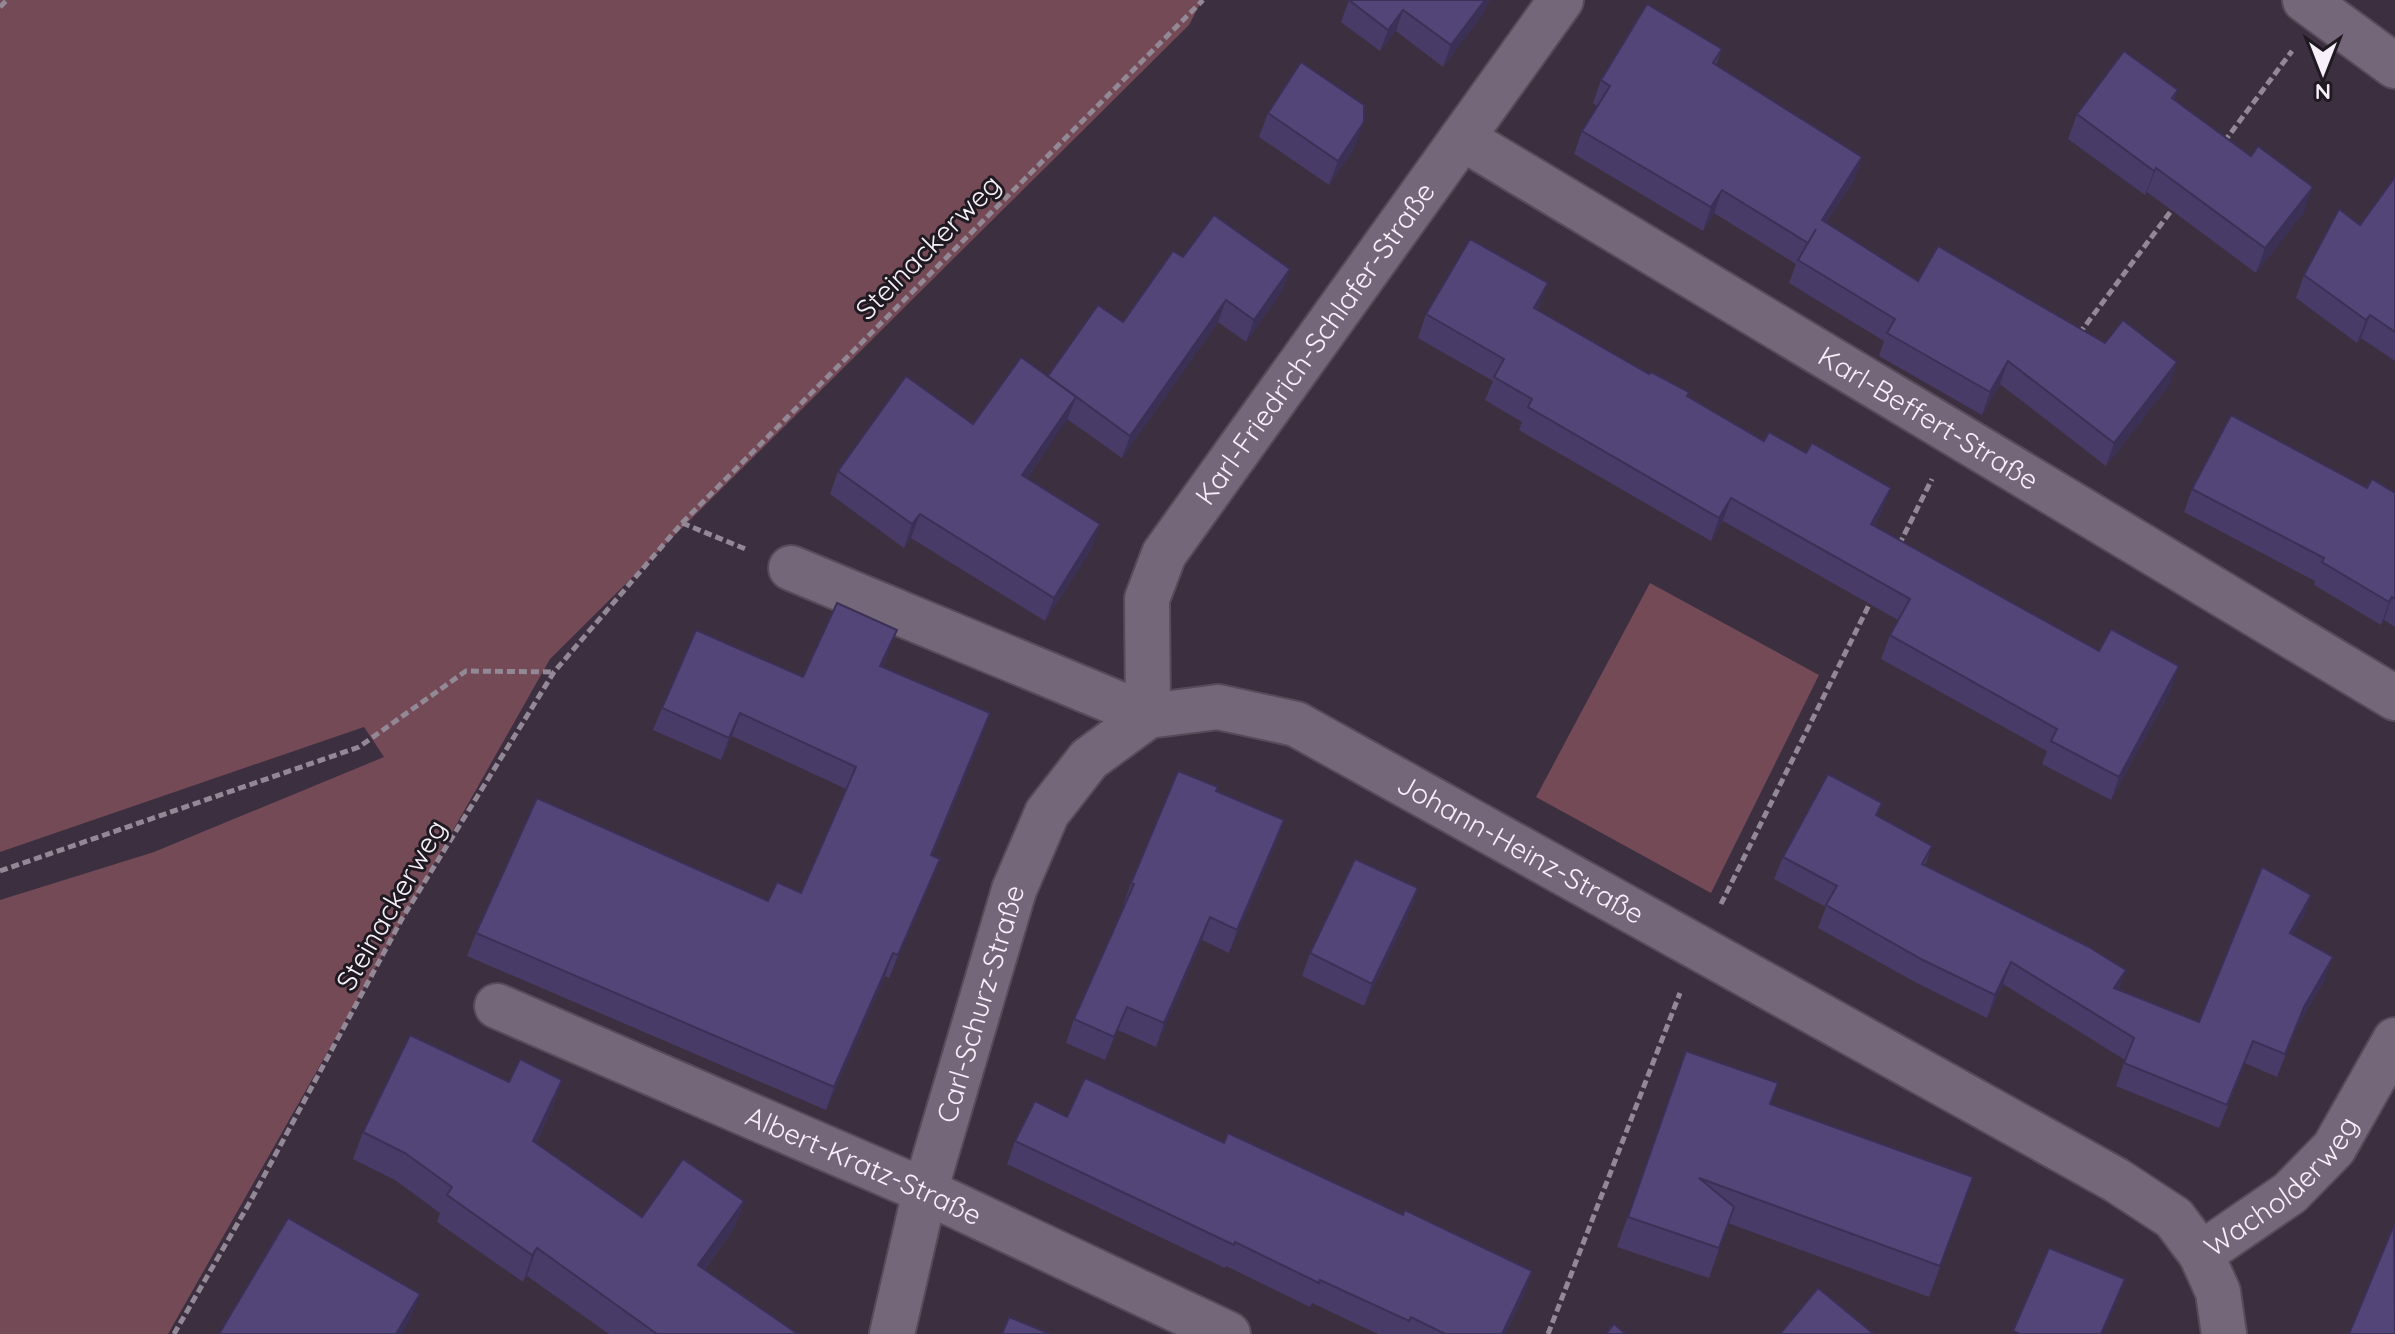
<svg xmlns="http://www.w3.org/2000/svg" width="2395" height="1334" font-family="Quicksand,sans-serif">
	<style>
		.green { fill: #744a57 }
		.lines { fill: none; stroke-linecap: round; stroke-linejoin: round }
		.street-casing { stroke: #564b59; stroke-width: 48 }
		.path { stroke: #938896; stroke-width: 5; stroke-dasharray: 8 4; stroke-linecap: butt }
		.street { stroke: #746779; stroke-width: 44 }
		.wall { fill: #483b68 }
		.shaded-wall { fill: #3b3055 }
		.building { fill: #544579; stroke: #3b3055; stroke-width: 2 }
		.labels { text-anchor: middle; stroke-width: 6; stroke-linejoin: round; paint-order: stroke }
		.street-label { font-size: 28px; fill: #f7effa; stroke: #1f1a21 }
	</style>
	<rect width="100%" height="100%" fill="#3c2f40"/>
	<g class="green">
		<path d="M 0,0 L 1202,0 L 1189,25 L 550,659 L 168,1334 L 0,1334 L 0,900 L 154,852 L 384,757 L 364,727 L 0,852 Z"/>
		<path d="M 1650,583 L 1819,675 L 1711,893 L 1536,797 Z"/>
	</g>
	<g class="lines">
		<defs>
			<g id="street">
				<path d="M 2305,0 L 2395,66"/>
				<path id="s1" d="M 1462,138 L 2395,698"/>
				<path id="s2" d="M 791,568 L 1148,716 L 1218,707 L 1296,724 L 2116,1180 L 2174,1218 L 2201,1254"/>
				<path id="s3" d="M 497,1006 L 925,1191 L 1228,1334"/>
				<path id="s4" d="M 892,1334 L 925,1191 L 1014,890 L 1047,813 L 1089,759 L 1148,716 L 1147,599 L 1164,554 L 1561,0"/>
				<path id="s5" d="M 2224,1334 L 2218,1292 L 2201,1254 L 2290,1193 L 2334,1148 L 2395,1040"/>
			</g>
		</defs>
		<use href="#street" class="street-casing"/>
		<g class="path">
			<path d="M 0,7 L 7,0"/>
			<path d="M 2224,142 L 2292,51"/>
			<path d="M 2079,334 L 2174,207"/>
			<path d="M 682,523 L 748,550"/>
			<path d="M 1899,545 L 1932,479"/>
			<path d="M 0,871 L 359,747 L 466,671 L 554,672"/>
			<path d="M 1721,904 L 1871,601"/>
			<path d="M 174,1334 L 250,1202 L 403,917 L 554,672 L 682,523 L 1203,0"/>
			<path d="M 1548,1334 L 1680,993"/>
		</g>
		<use href="#street" class="street"/>
	</g>
	<g class="wall">
		<path d="M 1349,0 L 1490,0 L 1486,5 L 1483,14 L 1443,67 L 1396,31 L 1380,51 L 1341,22 Z"/>
		<path d="M 1722,49 L 1716,65 L 1862,157 L 1854,180 L 1826,223 L 1918,281 L 2105,343 L 2177,362 L 2169,385 L 2106,466 L 2000,384 L 1982,415 L 1879,356 L 1884,341 L 1789,283 L 1796,264 L 1714,213 L 1703,231 L 1574,154 L 1582,131 L 1597,106 L 1593,103 L 1601,80 Z"/>
		<path d="M 2178,90 L 2174,99 L 2304,212 L 2256,273 L 2147,192 L 2145,195 L 2068,139 L 2077,114 Z"/>
		<path d="M 1268,113 L 1355,147 L 1329,185 L 1259,137 Z"/>
		<path d="M 2395,177 L 2395,361 L 2361,338 L 2357,343 L 2296,298 L 2304,275 L 2360,225 Z"/>
		<path d="M 1183,257 L 1290,269 L 1282,291 L 1246,342 L 1218,322 L 1122,458 L 1067,419 L 1027,479 L 1092,548 L 1045,621 L 911,538 L 904,548 L 830,494 L 838,471 L 973,424 L 1048,376 L 1123,322 Z"/>
		<path d="M 1539,307 L 1538,310 L 1687,396 L 1882,511 L 1874,526 L 2171,690 L 2111,800 L 2042,764 L 2047,751 L 1881,659 L 1890,635 L 1898,620 L 1723,521 L 1711,541 L 1519,430 L 1522,422 L 1485,400 L 1493,381 L 1418,338 L 1426,314 Z"/>
		<path d="M 2367,488 L 2395,493 L 2395,627 L 2384,620 L 2381,625 L 2314,585 L 2315,581 L 2184,512 L 2192,489 Z"/>
		<path d="M 888,653 L 882,667 L 982,736 L 932,856 L 940,859 L 931,882 L 889,978 L 885,976 L 826,1110 L 467,956 L 476,933 L 768,901 L 801,893 L 846,789 L 732,736 L 721,760 L 653,730 L 662,708 L 803,677 Z"/>
		<path d="M 1217,791 L 1284,820 L 1276,843 L 1229,953 L 1202,940 L 1156,1047 L 1118,1030 L 1105,1060 L 1066,1043 L 1074,1019 L 1124,906 L 1123,906 L 1131,883 Z"/>
		<path d="M 1877,816 L 1932,846 L 1925,865 L 2126,970 L 2118,990 L 2199,1022 L 2311,895 L 2303,918 L 2293,934 L 2325,979 L 2296,1029 L 2277,1077 L 2245,1063 L 2219,1128 L 2116,1086 L 2125,1060 L 2003,984 L 1987,1018 L 1915,982 L 1818,928 L 1826,907 L 1774,879 L 1783,857 Z"/>
		<path d="M 1418,888 L 1410,910 L 1364,1006 L 1302,976 L 1310,953 Z"/>
		<path d="M 1686,1051 L 1770,1104 L 1973,1177 L 1929,1297 L 1728,1223 L 1709,1278 L 1617,1247 Z"/>
		<path d="M 562,1080 L 552,1108 L 536,1143 L 642,1217 L 744,1201 L 734,1228 L 705,1269 L 798,1334 L 609,1334 L 527,1276 L 523,1282 L 437,1222 L 440,1213 L 395,1180 L 353,1159 L 363,1132 L 509,1082 Z"/>
		<path d="M 1067,1117 L 1403,1215 L 1532,1271 L 1524,1295 L 1505,1334 L 1378,1334 L 1312,1303 L 1310,1307 L 1226,1266 L 1225,1268 L 1007,1164 L 1015,1141 Z"/>
	</g>
	<g class="shaded-wall">
		<path d="M 1485,0 L 1490,0 L 1486,5 L 1483,14 L 1443,67 L 1451,45 Z"/>
		<path d="M 1403,10 L 1396,31 L 1380,51 L 1388,30 Z"/>
		<path d="M 1364,122 L 1355,147 L 1329,185 L 1338,161 Z"/>
		<path d="M 1862,157 L 1854,180 L 1813,243 L 1822,220 Z"/>
		<path d="M 2156,168 L 2147,192 L 2145,195 L 2154,171 Z"/>
		<path d="M 2313,187 L 2304,212 L 2256,273 L 2265,248 Z"/>
		<path d="M 1722,190 L 1714,213 L 1703,231 L 1711,207 Z"/>
		<path d="M 1290,269 L 1282,291 L 1246,342 L 1254,320 Z"/>
		<path d="M 1548,283 L 1539,307 L 1525,331 L 1534,308 Z"/>
		<path d="M 1226,300 L 1218,322 L 1122,458 L 1130,436 Z"/>
		<path d="M 2370,315 L 2361,338 L 2357,343 L 2366,320 Z"/>
		<path d="M 2008,361 L 2000,384 L 1982,415 L 1990,392 Z"/>
		<path d="M 2177,362 L 2169,385 L 2106,466 L 2114,443 Z"/>
		<path d="M 1076,397 L 1067,420 L 1013,499 L 1022,475 Z"/>
		<path d="M 1891,488 L 1882,511 L 1862,547 L 1871,524 Z"/>
		<path d="M 1731,498 L 1723,521 L 1711,541 L 1719,518 Z"/>
		<path d="M 920,514 L 911,538 L 904,548 L 912,524 Z"/>
		<path d="M 1100,524 L 1092,548 L 1045,621 L 1054,598 Z"/>
		<path d="M 2392,597 L 2384,620 L 2381,625 L 2389,602 Z"/>
		<path d="M 897,630 L 888,653 L 872,688 L 880,666 Z"/>
		<path d="M 2179,666 L 2171,690 L 2111,800 L 2119,777 Z"/>
		<path d="M 740,713 L 732,736 L 721,760 L 729,738 Z"/>
		<path d="M 990,713 L 982,736 L 922,878 L 931,855 Z"/>
		<path d="M 1284,820 L 1276,843 L 1229,953 L 1237,930 Z"/>
		<path d="M 940,859 L 931,882 L 889,978 L 898,955 Z"/>
		<path d="M 1418,888 L 1410,910 L 1364,1006 L 1372,984 Z"/>
		<path d="M 2311,895 L 2303,918 L 2282,955 L 2290,933 Z"/>
		<path d="M 1210,917 L 1202,940 L 1156,1047 L 1164,1023 Z"/>
		<path d="M 893,953 L 885,976 L 826,1110 L 834,1087 Z"/>
		<path d="M 2333,957 L 2325,979 L 2296,1029 L 2277,1077 L 2304,1007 Z"/>
		<path d="M 2011,962 L 2003,984 L 1987,1018 L 1995,995 Z"/>
		<path d="M 2126,970 L 2117,992 L 2114,988 Z"/>
		<path d="M 1127,1007 L 1118,1030 L 1105,1060 L 1114,1037 Z"/>
		<path d="M 562,1080 L 552,1108 L 524,1168 L 533,1141 Z"/>
		<path d="M 744,1201 L 734,1228 L 688,1292 L 698,1265 Z"/>
		<path d="M 537,1248 L 527,1276 L 523,1282 L 532,1255 Z"/>
		<path d="M 1532,1271 L 1524,1295 L 1505,1334 L 1502,1334 Z"/>
		<path d="M 2125,1279 L 2116,1304 L 2103,1334 L 2101,1334 Z"/>
		<path d="M 420,1294 L 411,1318 L 402,1334 L 396,1334 Z"/>
	</g>
	<g class="building">
		<path d="M 1349,0 L 1485,0 L 1451,45 L 1403,10 L 1388,30 Z"/>
		<path d="M 1647,4 L 1722,49 L 1713,63 L 1862,157 L 1822,220 L 1918,281 L 1938,246 L 2105,343 L 2123,320 L 2177,362 L 2114,443 L 2008,361 L 1990,392 L 1887,333 L 1895,319 L 1798,260 L 1816,229 L 1808,243 L 1722,190 L 1711,207 L 1582,131 L 1610,86 L 1601,80 Z"/>
		<path d="M 2124,51 L 2178,90 L 2172,98 L 2251,156 L 2258,146 L 2313,187 L 2265,248 L 2156,168 L 2154,171 L 2077,114 Z"/>
		<path d="M 1301,62 L 1364,105 L 1364,122 L 1338,161 L 1268,113 Z"/>
		<path d="M 2395,177 L 2395,332 L 2370,315 L 2366,320 L 2304,275 L 2339,209 L 2360,225 Z"/>
		<path d="M 1214,215 L 1290,269 L 1254,320 L 1226,300 L 1130,436 L 1048,376 L 1098,305 L 1123,322 L 1173,251 L 1183,257 Z"/>
		<path d="M 1470,239 L 1548,283 L 1534,308 L 1649,374 L 1651,372 L 1689,392 L 1687,396 L 1764,441 L 1769,432 L 1806,453 L 1812,443 L 1891,488 L 1871,524 L 2099,651 L 2111,629 L 2179,666 L 2119,777 L 2051,741 L 2057,729 L 1890,635 L 1910,599 L 1731,498 L 1719,518 L 1528,407 L 1532,399 L 1494,377 L 1504,359 L 1426,314 Z"/>
		<path d="M 1021,357 L 1076,397 L 1022,475 L 1100,524 L 1054,598 L 920,514 L 912,524 L 838,471 L 906,376 L 973,424 Z"/>
		<path d="M 2231,415 L 2367,488 L 2372,479 L 2395,493 L 2395,599 L 2392,597 L 2389,602 L 2322,562 L 2324,558 L 2192,489 Z"/>
		<path d="M 837,603 L 897,630 L 880,666 L 990,713 L 931,855 L 940,859 L 898,955 L 893,953 L 834,1087 L 476,933 L 537,798 L 768,901 L 777,882 L 801,893 L 856,767 L 740,713 L 729,738 L 662,708 L 696,630 L 803,677 Z"/>
		<path d="M 1178,771 L 1218,787 L 1216,791 L 1284,820 L 1237,930 L 1210,917 L 1164,1023 L 1127,1007 L 1114,1037 L 1074,1019 L 1134,884 L 1131,883 Z"/>
		<path d="M 1828,774 L 1882,803 L 1876,815 L 1932,846 L 1922,864 L 2089,947 L 2126,970 L 2114,988 L 2199,1022 L 2262,867 L 2311,895 L 2290,933 L 2333,957 L 2304,1007 L 2285,1054 L 2253,1041 L 2227,1105 L 2124,1063 L 2134,1038 L 2011,962 L 1995,995 L 1923,960 L 1826,905 L 1837,886 L 1783,857 Z"/>
		<path d="M 1355,859 L 1418,888 L 1372,984 L 1310,953 Z"/>
		<path d="M 410,1035 L 509,1082 L 520,1059 L 562,1080 L 533,1141 L 642,1217 L 683,1159 L 744,1201 L 698,1265 L 798,1334 L 657,1334 L 537,1248 L 532,1255 L 447,1195 L 452,1187 L 405,1153 L 363,1132 Z"/>
		<path d="M 1686,1051 L 1778,1083 L 1770,1104 L 1973,1177 L 1940,1266 L 1699,1178 L 1734,1207 L 1719,1248 L 1628,1217 Z"/>
		<path d="M 1085,1078 L 1224,1143 L 1228,1133 L 1403,1215 L 1405,1210 L 1532,1271 L 1502,1334 L 1445,1334 L 1411,1317 L 1409,1321 L 1320,1280 L 1319,1283 L 1235,1242 L 1234,1245 L 1015,1141 L 1035,1101 L 1067,1117 Z"/>
		<path d="M 288,1218 L 420,1294 L 396,1334 L 219,1334 Z"/>
		<path d="M 2394,1225 L 2395,1334 L 2349,1334 Z"/>
		<path d="M 2049,1248 L 2125,1279 L 2101,1334 L 2020,1334 L 2013,1331 Z"/>
		<path d="M 1818,1288 L 1874,1334 L 1780,1334 Z"/>
		<path d="M 1009,1317 L 1050,1334 L 1002,1334 Z"/>
		<path d="M 1614,1324 L 1626,1334 L 1606,1334 Z"/>
	</g>
	<g class="labels">
		<g class="street-label">
			<text transform="translate(928 247) rotate(-45)" y="10">Steinackerweg</text>
			<text dy="10" stroke="none"><textPath href="#s4" startOffset="1110">Karl-Friedrich-Schlafer-Straße</textPath></text>
			<text dy="10" stroke="none"><textPath href="#s1" startOffset="544">Karl-Beffert-Straße</textPath></text>
			<text dy="10" stroke="none"><textPath href="#s2" startOffset="794">Johann-Heinz-Straße</textPath></text>
			<text transform="translate(391 905) rotate(-60)" y="10">Steinackerweg</text>
			<text dy="10" stroke="none"><textPath href="#s4" startOffset="342">Carl-Schurz-Straße</textPath></text>
			<text dy="10" stroke="none"><textPath href="#s3" startOffset="400">Albert-Kratz-Straße</textPath></text>
			<text dy="10" stroke="none"><textPath href="#s5" startOffset="190">Wacholderweg</textPath></text>
		</g>
	</g>
	<g transform="translate(2323 72) rotate(180)" stroke="#1f1a21" stroke-width="6" paint-order="stroke">
	<path d="M0-6L14 30L0 20L-14 30Z" fill="#f7effa"/>
	<text y="-12" font-size="22" font-weight="bold" text-anchor="middle" fill="#f7effa">N</text>
	</g>
</svg>
